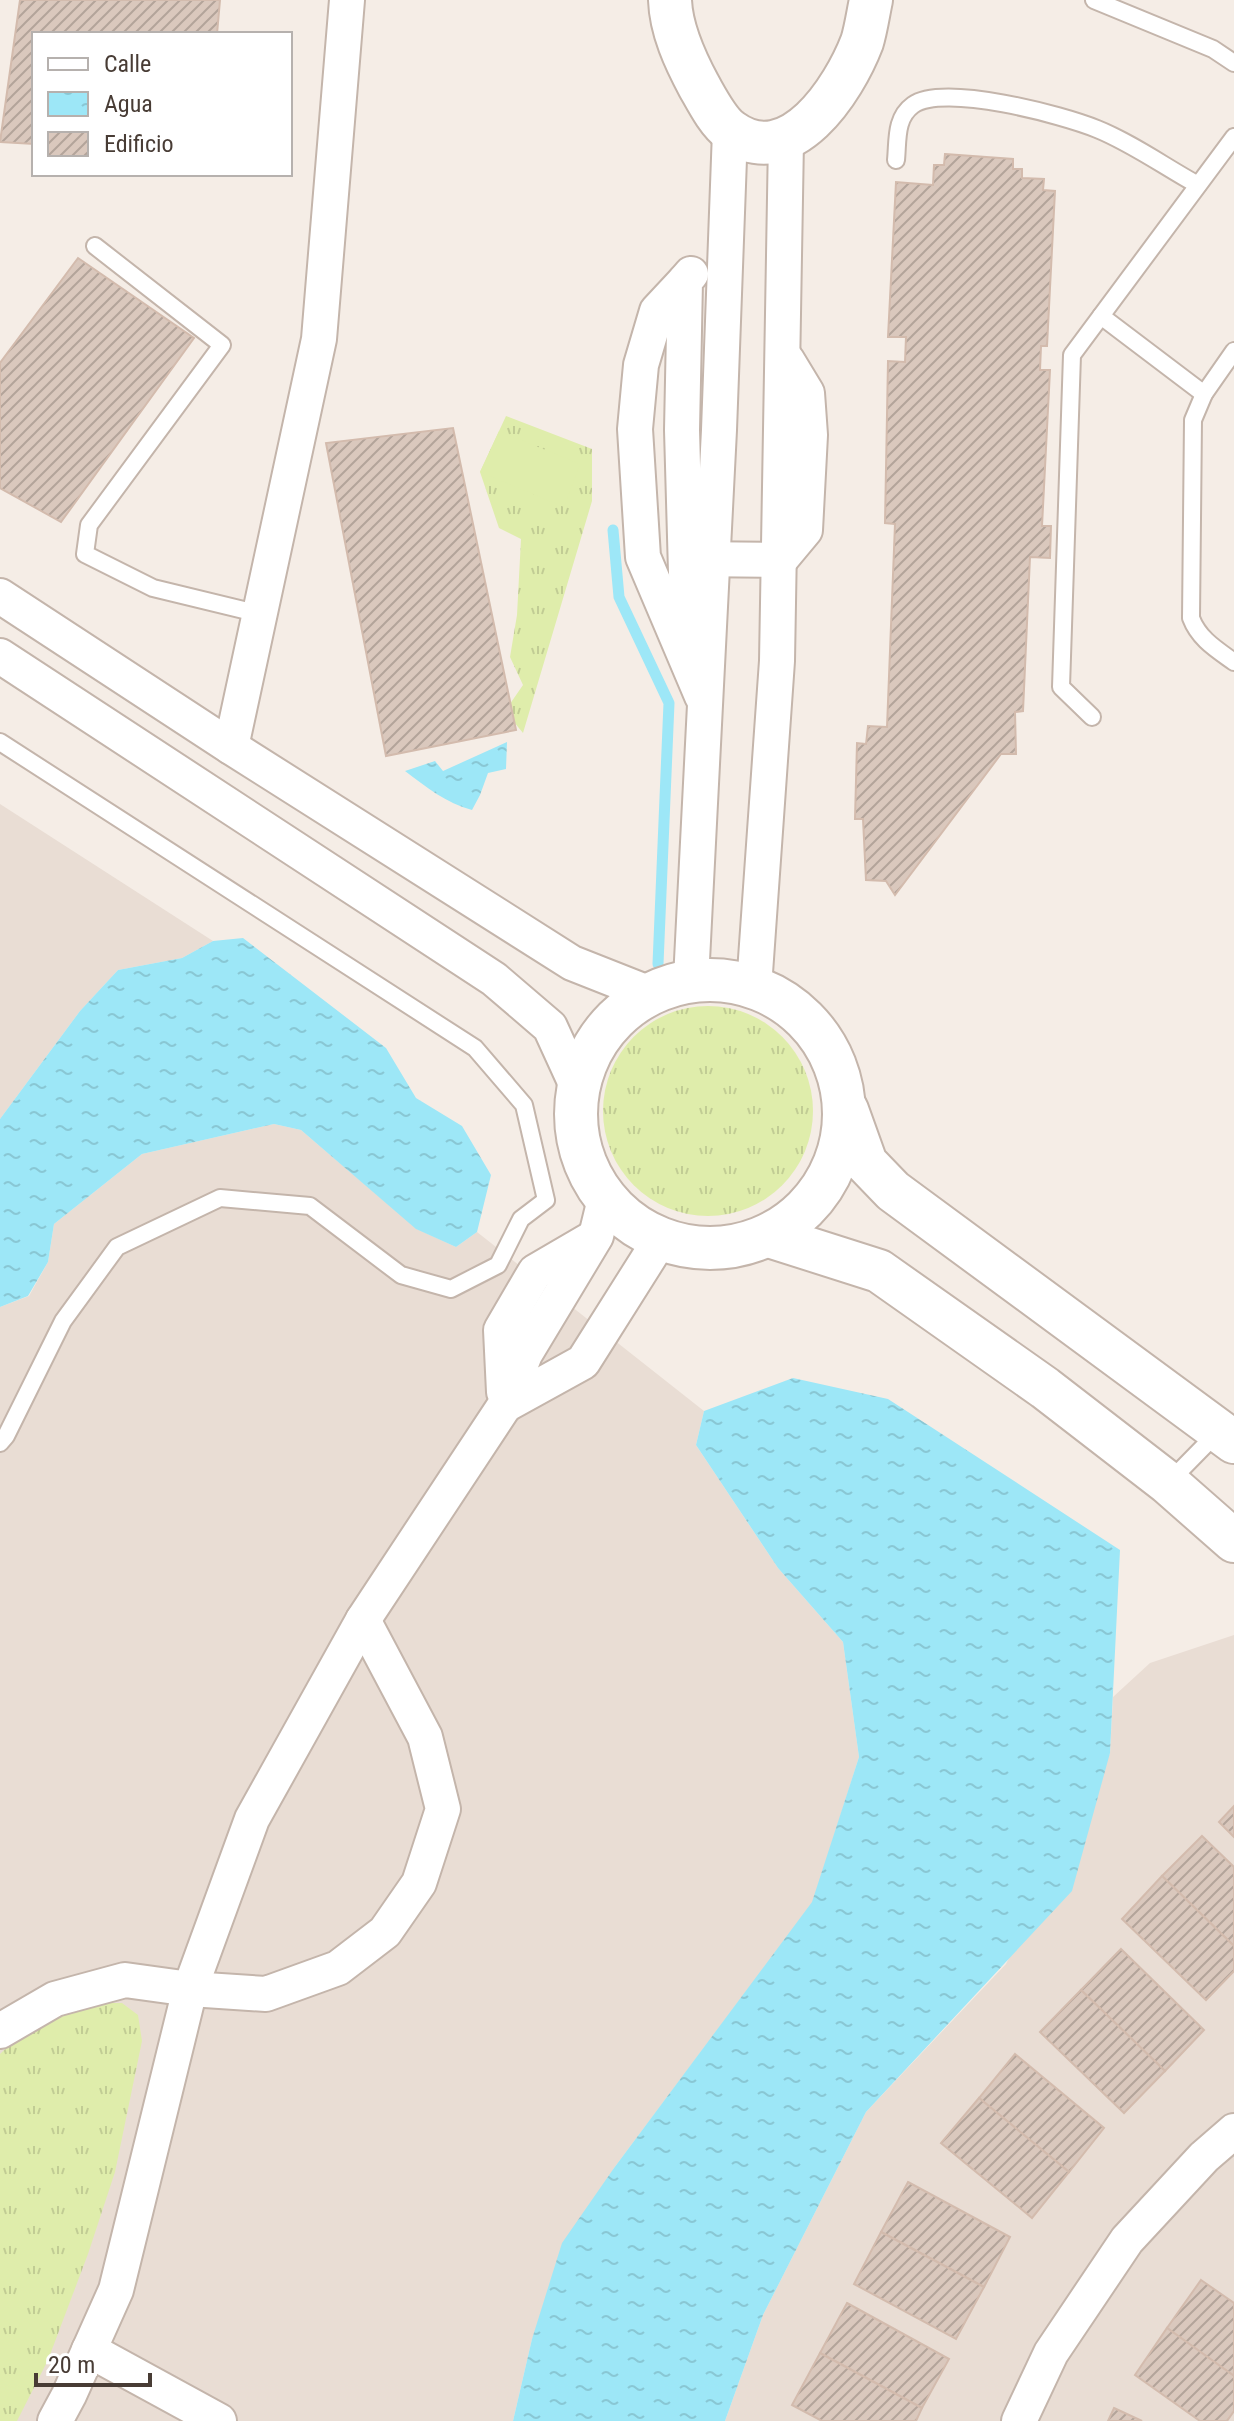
<svg xmlns="http://www.w3.org/2000/svg" width="1234" height="2421" font-family="'Roboto Condensed',sans-serif">
	<style>
		.residential { fill: #e9ddd4 }
		.grass { fill: url(#grass-tufts) }
		.pitch { fill: #dfedab }
		.water { fill: url(#water-ripples) }
		.lines { fill: none; stroke-linecap: round; stroke-linejoin: round }
		.stream { stroke: #9de7f7; stroke-width: 11 }
		.building { fill: url(#building-hatch); stroke: #d3bbad; stroke-width: 2 }
		.service-casing { stroke: #c4b5ab; stroke-width: 20 }
		.minor-casing { stroke: #c4b5ab; stroke-width: 38 }
		.tertiary-casing { stroke: #c4b5ab; stroke-width: 46 }
		.service { stroke: #fff; stroke-width: 16 }
		.minor { stroke: #fff; stroke-width: 34 }
		.tertiary { stroke: #fff; stroke-width: 42 }
	</style>
	<defs>
		<pattern id="grass-tufts" width="24" height="20" patternUnits="userSpaceOnUse" patternTransform="scale(2)"><rect width="24" height="20" fill="#dfedab"/><path d="M3 7l-1-3M5 7V3M7 7l1-3M15 17l-1-3M17 17v-4M19 17l1-3" fill="none" stroke="#c1cc94"/></pattern>
		<pattern id="water-ripples" width="26" height="14" patternUnits="userSpaceOnUse" patternTransform="scale(2)"><rect width="26" height="14" fill="#9de7f7"/><path d="M2 4q2-2 4 0t4 0M15 11q2-2 4 0t4 0" fill="none" stroke="#89c7d4"/></pattern>
		<pattern id="building-hatch" width="6" height="6" patternUnits="userSpaceOnUse" patternTransform="scale(2)"><rect width="6" height="6" fill="#dac8bd"/><path d="M-1 1l2-2M0 6l6-6M5 7l2-2" fill="none" stroke="#b3a49a"/></pattern>
	</defs>
	<rect width="100%" height="100%" fill="#f5ede6"/>
	<g class="residential">
		<path d="M 0,804 L 213,941 L 182,958 L 118,970 L 80,1011 L 0,1119 Z"/>
		<path d="M 274,1124 L 301,1130 L 417,1229 L 456,1247 L 477,1232 L 704,1411 L 696,1445 L 778,1568 L 843,1642 L 859,1757 L 813,1902 L 614,2168 L 532,2339 L 513,2421 L 0,2421 L 0,1307 L 29,1296 L 48,1262 L 54,1224 L 142,1154 Z"/>
		<path d="M 1234,1635 L 1234,2421 L 725,2421 L 763,2315 L 866,2112 L 1006,1964 L 1110,1753 L 1113,1697 L 1150,1663 Z"/>
	</g>
	<g class="grass">
		<path d="M 506,416 L 592,449 L 592,501 L 523,733 L 505,711 L 523,685 L 510,657 L 517,615 L 521,539 L 499,528 L 480,472 Z"/>
		<circle cx="708" cy="1111" r="105"/>
		<path d="M 95,2003 L 122,2003 L 138,2015 L 142,2041 L 115,2172 L 88,2254 L 48,2360 L 17,2421 L 0,2421 L 0,2054 C 26,2028 61,2014 95,2003 Z"/>
	</g>
	<path class="pitch" d="M 499,431 L 580,464 L 564,507 L 480,472 Z"/>
	<g class="water">
		<path d="M 507,742 L 506,769 L 488,773 L 480,795 L 472,810 C 446,803 426,787 405,771 L 435,761 L 443,771 Z"/>
		<path d="M 243,938 L 386,1048 L 416,1098 L 462,1126 L 491,1175 L 477,1232 L 456,1247 L 416,1229 L 301,1130 L 274,1124 L 142,1154 L 54,1224 L 48,1262 L 28,1296 L 0,1307 L 0,1119 L 80,1011 L 118,970 L 182,958 L 213,941 Z"/>
		<path d="M 793,1378 L 888,1399 L 1120,1550 L 1110,1753 L 1072,1891 L 866,2112 L 763,2315 L 725,2421 L 513,2421 L 532,2339 L 562,2243 L 614,2168 L 812,1902 L 859,1757 L 843,1642 L 778,1568 L 696,1445 L 704,1411 Z"/>
	</g>
	<g class="lines">
		<path class="stream" d="M 613,530 L 619,597 L 669,703 L 658,964"/>
	</g>
	<g class="building">
		<path d="M 20,0 L 220,0 L 217,34 L 34,34 L 34,144 L 0,142 Z"/>
		<path d="M 945,154 L 1013,159 L 1013,169 L 1022,169 L 1022,178 L 1044,179 L 1043,190 L 1055,191 L 1047,346 L 1041,346 L 1040,370 L 1050,370 L 1042,526 L 1051,526 L 1050,558 L 1030,557 L 1023,711 L 1015,712 L 1016,754 L 1001,754 L 895,895 L 886,881 L 866,880 L 863,819 L 855,819 L 857,743 L 866,744 L 868,726 L 887,727 L 895,524 L 885,523 L 888,361 L 905,362 L 906,337 L 888,337 L 896,182 L 933,185 L 934,165 L 944,165 Z"/>
		<path d="M 78,258 L 194,338 L 61,522 L 0,488 L 0,363 Z"/>
		<path d="M 453,428 L 516,730 L 386,756 L 326,443 Z"/>
		<path d="M 1234,1806 L 1234,1837 L 1219,1822 Z"/>
		<path d="M 1202,1836 L 1234,1867 L 1234,1946 L 1162,1876 Z"/>
		<path d="M 1162,1876 L 1234,1946 L 1234,1971 L 1206,2000 L 1122,1919 Z"/>
		<path d="M 1121,1949 L 1204,2030 L 1165,2071 L 1081,1990 Z"/>
		<path d="M 1081,1990 L 1165,2071 L 1124,2113 L 1040,2032 Z"/>
		<path d="M 1015,2054 L 1104,2128 L 1069,2172 L 979,2098 Z"/>
		<path d="M 979,2098 L 1069,2172 L 1032,2218 L 941,2143 Z"/>
		<path d="M 908,2182 L 1010,2237 L 984,2287 L 881,2232 Z"/>
		<path d="M 881,2232 L 984,2287 L 956,2339 L 854,2284 Z"/>
		<path d="M 1201,2280 L 1234,2303 L 1234,2376 L 1167,2328 Z"/>
		<path d="M 847,2303 L 949,2359 L 922,2408 L 820,2353 Z"/>
		<path d="M 1167,2328 L 1234,2376 L 1234,2411 L 1227,2421 L 1200,2421 L 1135,2375 Z"/>
		<path d="M 820,2353 L 922,2408 L 916,2421 L 822,2421 L 792,2405 Z"/>
		<path d="M 1114,2408 L 1142,2421 L 1108,2421 Z"/>
	</g>
	<g class="lines">
		<defs>
			<g id="service">
				<path d="M 1094,0 L 1213,49 L 1234,63"/>
				<path d="M 896,160 C 898,140 895,118 913,105 C 943,83 1063,115 1097,129 C 1132,143 1165,167 1198,185"/>
				<path d="M 95,246 L 222,345 L 89,525 L 85,554 L 153,588 L 260,614"/>
				<path d="M 1101,316 L 1204,394"/>
				<path d="M 1234,351 L 1204,394 L 1193,420 L 1191,618 C 1199,639 1216,649 1234,662"/>
				<path d="M 1092,717 L 1061,687 L 1072,355 L 1234,137"/>
				<path d="M 0,742 L 475,1048 L 524,1105 L 546,1200 L 521,1219 L 498,1265 L 451,1289 L 401,1275 L 310,1206 L 220,1198 L 117,1247 L 63,1321 L 6,1436 L 0,1443"/>
				<path d="M 1170,1481 L 1218,1432"/>
			</g>
			<g id="minor">
				<path d="M 685,281 L 657,311 L 641,365 L 635,429 L 643,557 L 702,696"/>
				<path d="M 691,559 L 780,560 L 805,530 L 810,435 L 807,393 L 787,360"/>
				<path d="M 0,596 L 231,747 L 572,963 L 648,993"/>
				<path d="M 688,643 L 682,430 L 685,281 L 691,274"/>
				<path d="M 0,656 L 494,979 L 550,1027 L 577,1086"/>
				<path d="M 231,747 L 319,339 L 347,0"/>
				<path d="M 691,980 L 719,430 L 730,131"/>
				<path d="M 754,987 L 777,661 L 786,140"/>
				<path d="M 504,1392 L 501,1330 L 535,1272 L 595,1237"/>
				<path d="M 505,1405 L 583,1362 L 660,1240"/>
				<path d="M 0,2031 L 55,1999 L 125,1980 L 190,1989 L 266,1994 L 338,1968 L 385,1932 L 419,1883 L 443,1809 L 425,1737 L 363,1620"/>
				<path d="M 89,2350 L 219,2421"/>
				<path d="M 55,2421 L 69,2395 L 116,2290 L 190,1989 L 252,1819 L 363,1620 L 505,1405 L 525,1354 L 596,1236 L 605,1199"/>
				<path d="M 1019,2421 L 1051,2353 L 1127,2240 L 1204,2157 L 1234,2131"/>
			</g>
			<g id="tertiary">
				<path d="M 670,0 C 671,30 685,60 699,86 C 707,100 718,122 731,131 C 790,174 844,89 862,42 C 866,29 868,14 871,0"/>
				<circle cx="710" cy="1114" r="134"/>
				<path d="M 847,1110 L 866,1163 L 893,1191 L 1234,1442"/>
				<path d="M 769,1236 L 879,1271 L 1045,1388 L 1168,1483 L 1234,1541"/>
			</g>
		</defs>
		<use href="#service" class="service-casing"/>
		<use href="#minor" class="minor-casing"/>
		<use href="#tertiary" class="tertiary-casing"/>
		<use href="#service" class="service"/>
		<use href="#minor" class="minor"/>
		<use href="#tertiary" class="tertiary"/>
	</g>
	<rect x="32" y="32" width="260" height="144" fill="#ffffff" stroke="#b6b1ae" stroke-width="2"/>
	<rect x="48" y="58" width="40" height="12" fill="#ffffff" stroke="#b6b1ae" stroke-width="2"/>
	<text x="104" y="72" font-size="24" fill="#483c35">Calle</text>
	<rect x="48" y="92" width="40" height="24" fill="url(#water-ripples)" stroke="#b6b1ae" stroke-width="2"/>
	<text x="104" y="112" font-size="24" fill="#483c35">Agua</text>
	<rect x="48" y="132" width="40" height="24" fill="url(#building-hatch)" stroke="#b6b1ae" stroke-width="2"/>
	<text x="104" y="152" font-size="24" fill="#483c35">Edificio</text>
	<path d="M36 2373v12h114v-12" fill="none" stroke="#483c35" stroke-width="4"/>
	<text x="48" y="2373" font-size="24" fill="#483c35" stroke="#ffffff" stroke-width="6" paint-order="stroke">20 m</text>
</svg>
